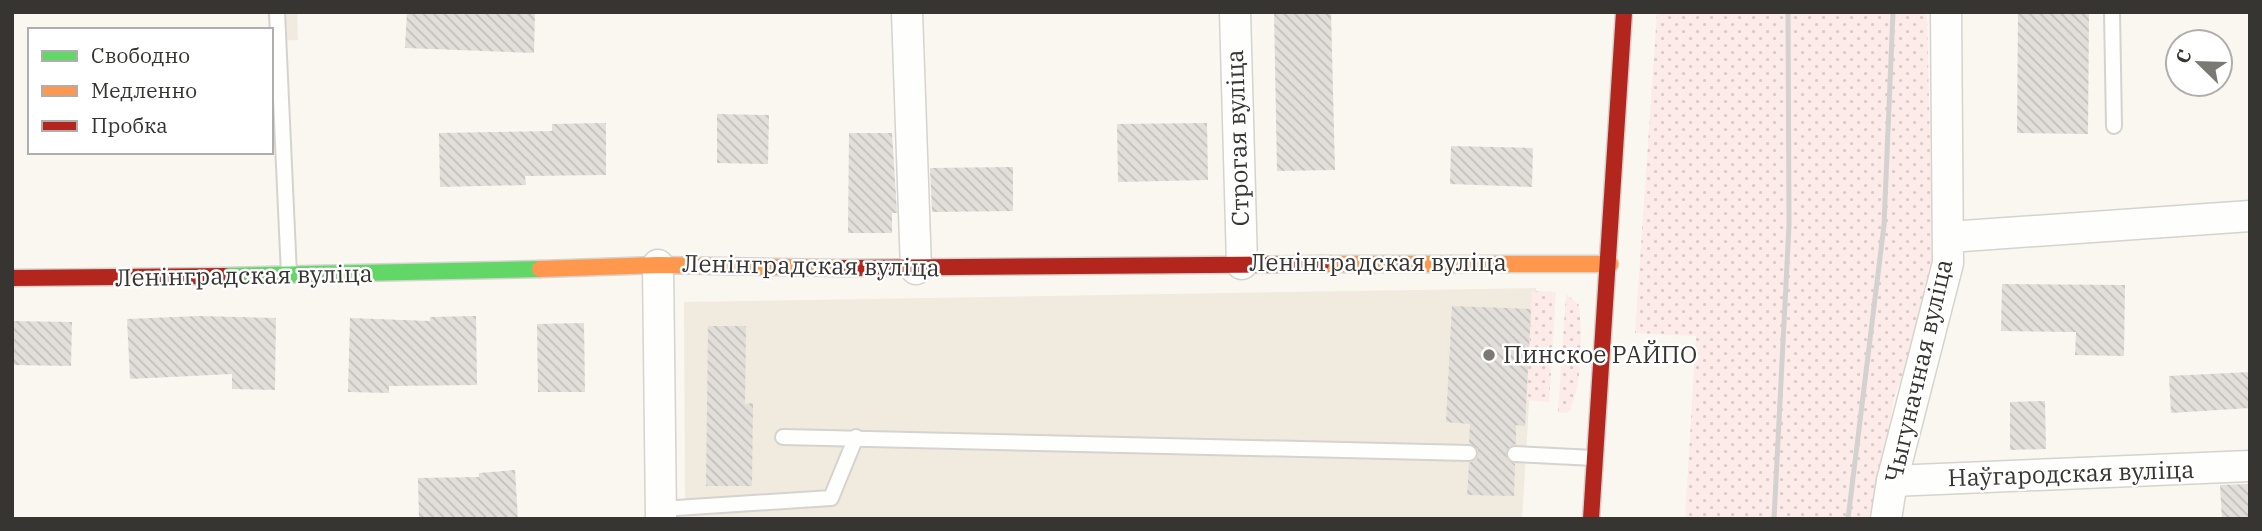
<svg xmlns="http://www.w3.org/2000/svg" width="2262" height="531" font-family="'IBM Plex Serif',serif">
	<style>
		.built { fill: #f1eade }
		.grass { fill: url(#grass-dots) }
		.building { fill: url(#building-back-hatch) }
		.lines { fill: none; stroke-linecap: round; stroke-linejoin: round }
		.lane-casing { stroke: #d5d3ce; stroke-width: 18 }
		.street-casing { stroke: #d5d3ce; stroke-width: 33 }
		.fast-casing { stroke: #d5d3ce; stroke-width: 19 }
		.slow-casing { stroke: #d5d3ce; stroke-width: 19 }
		.jam-casing { stroke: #d5d3ce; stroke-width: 19 }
		.lane { stroke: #fefefd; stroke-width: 14 }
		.street { stroke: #fefefd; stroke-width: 30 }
		.fast { stroke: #63d668; stroke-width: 16 }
		.slow { stroke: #ff974d; stroke-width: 16 }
		.jam { stroke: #b3261e; stroke-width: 16 }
		.rail { stroke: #d3d2d0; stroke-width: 5 }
		.poi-dot { fill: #7b7974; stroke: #fff; stroke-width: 2.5 }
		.labels { text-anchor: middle; stroke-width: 5; stroke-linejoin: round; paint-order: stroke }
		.street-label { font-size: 24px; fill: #373531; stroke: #fff }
		.poi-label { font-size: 24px; fill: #373531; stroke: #fff; text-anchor: start }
	</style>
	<defs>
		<pattern id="grass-dots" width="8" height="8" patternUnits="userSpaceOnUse" patternTransform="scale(1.75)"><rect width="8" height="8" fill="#fcebe8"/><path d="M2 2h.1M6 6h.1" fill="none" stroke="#d9cac7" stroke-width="1.8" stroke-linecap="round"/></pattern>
		<pattern id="building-back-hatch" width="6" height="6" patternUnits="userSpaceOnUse" patternTransform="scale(1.75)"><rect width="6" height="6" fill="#e2deda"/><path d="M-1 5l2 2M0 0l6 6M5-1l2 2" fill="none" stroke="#c2bfbc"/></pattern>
	</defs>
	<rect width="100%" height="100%" fill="#faf7f1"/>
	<g class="built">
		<path d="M 267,12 L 297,12 L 298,40 L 271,41 Z"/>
		<path d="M 1536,288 L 1522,519 L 685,519 L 684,302 Z"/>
	</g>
	<g class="grass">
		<path d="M 1657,12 L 1927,12 L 1933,273 L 1918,340 L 1894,397 L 1875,519 L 1685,519 L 1696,336 L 1635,333 Z"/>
		<path d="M 1532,291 L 1556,292 L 1549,402 L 1527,400 Z"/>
		<path d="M 1566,294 L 1579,305 C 1582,337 1583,383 1569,412 L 1558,413 Z"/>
	</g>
	<g class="building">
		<path d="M 407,12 L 535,12 L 534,53 L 405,48 Z"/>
		<path d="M 1274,12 L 1331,12 L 1335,170 L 1277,171 Z"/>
		<path d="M 2018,12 L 2089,12 L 2088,134 L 2017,133 Z"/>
		<path d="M 717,114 L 769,115 L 768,164 L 717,163 Z"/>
		<path d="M 606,123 L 606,175 L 525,176 L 526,185 L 440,187 L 439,133 L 552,131 L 552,124 Z"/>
		<path d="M 1207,123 L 1208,180 L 1118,182 L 1117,124 Z"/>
		<path d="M 849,133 L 892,133 L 897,213 L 892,213 L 892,233 L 848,233 Z"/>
		<path d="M 1451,146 L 1533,148 L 1532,187 L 1450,184 Z"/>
		<path d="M 1013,167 L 1013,211 L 932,212 L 930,168 Z"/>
		<path d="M 2002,284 L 2125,285 L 2124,356 L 2075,355 L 2076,332 L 2001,331 Z"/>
		<path d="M 1452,306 L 1531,309 L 1525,426 L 1516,425 L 1516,444 L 1510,446 L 1506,453 L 1507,459 L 1515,464 L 1514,496 L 1467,495 L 1469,463 L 1477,459 L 1478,449 L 1469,443 L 1470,424 L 1446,422 Z"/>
		<path d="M 199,316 L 276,318 L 275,390 L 232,389 L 232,374 L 130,379 L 127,319 Z"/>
		<path d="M 476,316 L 477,385 L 389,386 L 389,393 L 348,392 L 350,318 L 430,321 L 430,317 Z"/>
		<path d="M 12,321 L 72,322 L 71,366 L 12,365 Z"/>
		<path d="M 584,323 L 585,392 L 538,392 L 537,324 Z"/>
		<path d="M 708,326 L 746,326 L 745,404 L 753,403 L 752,486 L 706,486 Z"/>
		<path d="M 2250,372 L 2250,408 L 2171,413 L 2169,376 Z"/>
		<path d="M 2045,401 L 2046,449 L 2010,450 L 2010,402 Z"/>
		<path d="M 515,470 L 518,519 L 419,519 L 418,478 L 479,477 L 479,473 Z"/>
		<path d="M 2250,484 L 2250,519 L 2222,519 L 2220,485 Z"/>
	</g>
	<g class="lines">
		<defs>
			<g id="lane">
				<path d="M 277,12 L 289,275"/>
				<path d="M 2112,12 L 2114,126"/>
				<path d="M 783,437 L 1469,453"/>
				<path d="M 1515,454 L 1594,458"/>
				<path d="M 661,509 L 831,498 L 856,437"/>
			</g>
			<g id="street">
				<path d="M 907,12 L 916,269"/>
				<path d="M 1235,12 L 1242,264"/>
				<path d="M 1949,237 L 2250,216"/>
				<path d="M 658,265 L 661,519"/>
				<path d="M 1892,481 L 2250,466"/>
				<path d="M 1886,519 L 1892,481 L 1948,263 L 1946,12"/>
			</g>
			<path id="fast" d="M 224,276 L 540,269"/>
			<g id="slow">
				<path d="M 1321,264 L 1610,264"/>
				<path d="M 540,269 L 658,265 L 842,268"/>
			</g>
			<g id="jam">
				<path d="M 842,268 L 1321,264"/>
				<path d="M 12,278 L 224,276"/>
				<path d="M 1591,519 L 1624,12"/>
			</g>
		</defs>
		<use href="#lane" class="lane-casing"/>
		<use href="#street" class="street-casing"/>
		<use href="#fast" class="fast-casing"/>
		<use href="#slow" class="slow-casing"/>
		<use href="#jam" class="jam-casing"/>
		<use href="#lane" class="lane"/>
		<use href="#street" class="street"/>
		<use href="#fast" class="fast"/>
		<use href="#slow" class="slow"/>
		<use href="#jam" class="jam"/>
		<g class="rail">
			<path d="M 1774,519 L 1789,225 L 1788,12"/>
			<path d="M 1848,519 L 1884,225 L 1893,12"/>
		</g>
	</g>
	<circle class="poi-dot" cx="1489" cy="355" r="7"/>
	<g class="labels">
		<g class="street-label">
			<text transform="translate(1238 138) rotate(-92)" y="8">Строгая вуліца</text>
			<text x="1378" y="271">Ленінградская вуліца</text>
			<text transform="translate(811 266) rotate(1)" y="8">Ленінградская вуліца</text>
			<text transform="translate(244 276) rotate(-1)" y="8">Ленінградская вуліца</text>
			<text transform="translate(1919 371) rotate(-77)" y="8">Чыгуначная вуліца</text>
			<text transform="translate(2071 474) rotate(-2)" y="8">Наўгародская вуліца</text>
		</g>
		<g class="poi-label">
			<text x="1503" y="363">Пинское РАЙПО</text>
		</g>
	</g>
	<rect width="2262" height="531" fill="none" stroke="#373531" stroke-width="28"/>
	<rect x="28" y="28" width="245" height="126" fill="#ffffff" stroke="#afaead" stroke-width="2"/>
	<rect x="42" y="51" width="35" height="10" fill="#63d668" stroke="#afaead" stroke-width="2"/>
	<text x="91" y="63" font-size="21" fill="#373531">Свободно</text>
	<rect x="42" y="86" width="35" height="10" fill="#ff974d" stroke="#afaead" stroke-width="2"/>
	<text x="91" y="98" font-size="21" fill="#373531">Медленно</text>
	<rect x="42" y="121" width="35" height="10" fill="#b3261e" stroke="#afaead" stroke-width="2"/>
	<text x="91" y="133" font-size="21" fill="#373531">Пробка</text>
	<g transform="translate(2199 63) rotate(293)"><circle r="33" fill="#ffffff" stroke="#afaead" stroke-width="2"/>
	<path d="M0-5L12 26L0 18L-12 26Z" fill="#7b7974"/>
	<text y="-10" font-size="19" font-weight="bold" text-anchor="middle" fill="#373531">С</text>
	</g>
</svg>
